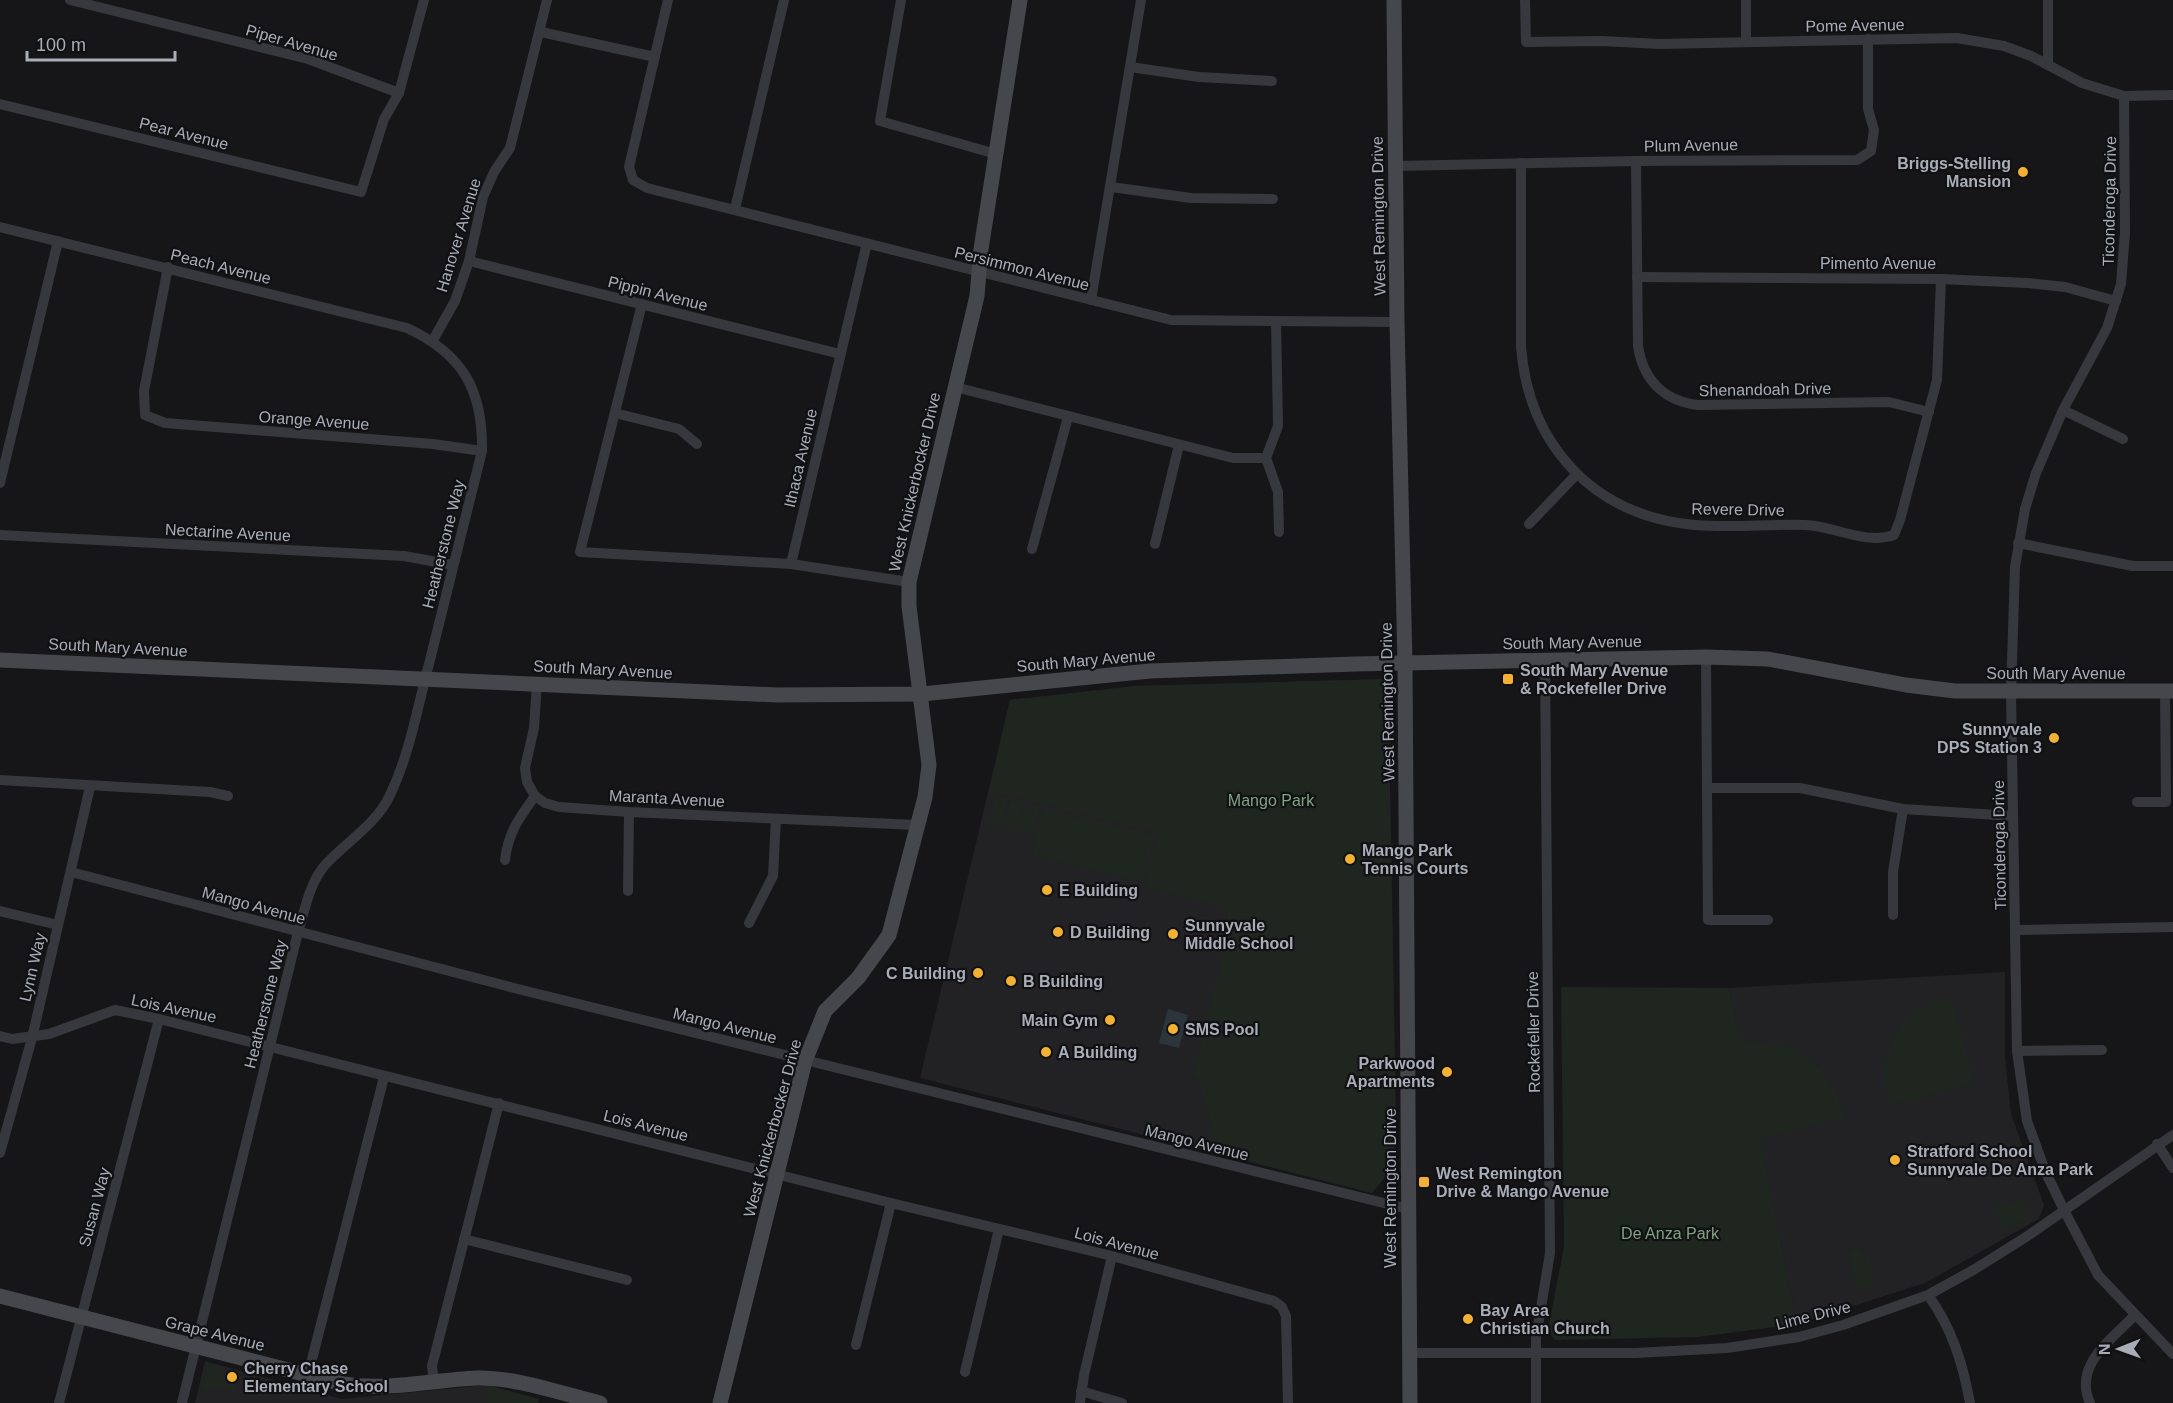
<svg xmlns="http://www.w3.org/2000/svg" width="2173" height="1403" font-family="Arial,sans-serif">
	<style>
		.built { fill: #222225 }
		.green { fill: #1e261f }
		.water { fill: #2c353c }
		.lines { fill: none; stroke-linecap: round; stroke-linejoin: round }
		.street { stroke: #37383d; stroke-width: 10 }
		.secondary { stroke: #45474d; stroke-width: 15 }
		.poi-dot { fill: #f2b134; stroke: #111113; stroke-width: 2 }
		.labels { text-anchor: middle; stroke-width: 4.5; stroke-linejoin: round; paint-order: stroke }
		.street-label { font-size: 16px; fill: #a8adb8; stroke: #111113 }
		.poi-label { font-size: 16px; font-weight: bold; fill: #a8adb8; stroke: #111113; text-anchor: start }
		.park-label { font-size: 16px; fill: #7fa381; stroke: #111113 }
	</style>
	<rect width="100%" height="100%" fill="#161618"/>
	<g class="built">
		<path d="M 1388,679 L 1396,1127 L 1393,1167 L 1372,1193 L 920,1078 L 1010,700 L 1136,686 Z"/>
		<path d="M 2005,972 L 2005,1057 L 2011,1114 L 2044,1205 L 2039,1219 L 1925,1283 L 1797,1324 L 1729,988 Z"/>
		<path d="M 205,1361 L 342,1399 L 487,1385 L 539,1399 L 538,1403 L 195,1403 Z"/>
	</g>
	<g class="green">
		<path d="M 1388,679 L 1396,1127 L 1393,1167 L 1372,1193 L 1220,1154 L 1198,1078 L 1193,1076 L 1230,923 L 1227,911 L 1217,905 L 1144,887 L 1157,833 L 989,791 L 1010,700 L 1136,686 Z"/>
		<path d="M 995,796 L 1008,799 L 1002,826 L 988,823 Z"/>
		<path d="M 1010,800 L 1024,803 L 1017,830 L 1004,827 Z"/>
		<path d="M 1026,804 L 1039,807 L 1033,834 L 1019,830 Z"/>
		<path d="M 1043,809 L 1155,836 L 1149,858 L 1145,857 L 1148,860 L 1143,882 L 1032,855 L 1037,833 L 1042,833 L 1038,831 Z"/>
		<path d="M 1561,987 L 1729,988 L 1740,1041 C 1797,1038 1830,1064 1845,1118 L 1760,1139 L 1797,1324 L 1698,1337 L 1555,1340 L 1550,1334 L 1549,1324 L 1564,1247 Z"/>
		<path d="M 1952,997 L 1973,1078 L 1968,1085 L 1889,1106 C 1875,1053 1897,1009 1952,997 Z"/>
		<path d="M 2023,1199 L 2029,1221 L 2001,1228 L 1995,1206 Z"/>
		<path d="M 1860,1249 L 1862,1255 L 1869,1254 L 1875,1279 L 1872,1280 L 1874,1287 L 1858,1291 L 1849,1252 Z"/>
		<path d="M 207,1365 L 236,1380 L 237,1389 L 201,1389 Z"/>
		<path d="M 487,1385 L 539,1399 L 538,1403 L 488,1403 Z"/>
	</g>
	<path class="water" d="M 1168,1009 L 1188,1015 L 1179,1048 L 1159,1043 Z"/>
	<g class="lines">
		<g class="street">
			<path d="M 70,0 L 308,59 L 399,93"/>
			<path d="M 668,0 L 629,167 L 633,180 L 647,188 L 1171,320 L 1397,322"/>
			<path d="M 901,0 L 880,121 L 996,154"/>
			<path d="M 1525,0 L 1526,42 L 1601,41 L 1660,44 L 1957,38 L 2004,46 L 2031,56 L 2082,83 L 2124,96 L 2173,95"/>
			<path d="M 1746,0 L 1746,42"/>
			<path d="M 2048,0 L 2048,65"/>
			<path d="M 541,32 L 655,57"/>
			<path d="M 1130,67 L 1199,77 L 1272,81"/>
			<path d="M 2124,96 L 2125,233 L 2121,284 L 2107,328 L 2063,410 L 2036,473 L 2025,509 L 2015,567 L 2011,692 L 2017,1051 L 2027,1121 L 2046,1173 L 2064,1210 L 2098,1275 L 2173,1354"/>
			<path d="M 0,104 L 361,192 L 384,119 L 399,93 L 424,0"/>
			<path d="M 1636,161 L 1638,346 C 1643,380 1664,401 1698,405 L 1889,402 L 1929,412"/>
			<path d="M 1521,163 L 1521,347 C 1529,446 1594,516 1695,525 C 1731,528 1769,524 1805,525 C 1835,526 1865,545 1894,535 L 1900,520 L 1937,380 L 1941,279"/>
			<path d="M 1396,166 L 1636,161 L 1857,160 L 1871,151 L 1874,130 L 1868,109 L 1868,39"/>
			<path d="M 1111,187 L 1191,198 L 1273,199"/>
			<path d="M 735,209 L 784,0"/>
			<path d="M 0,227 L 407,328 C 463,354 483,390 482,451 C 464,522 446,593 429,664 C 417,709 410,753 390,795 C 377,824 346,842 325,865 C 309,884 305,910 298,932 L 182,1403"/>
			<path d="M 867,243 L 791,564 L 909,582"/>
			<path d="M 469,261 L 840,354"/>
			<path d="M 168,267 L 144,391 L 145,415 L 165,423 L 433,444 L 482,451"/>
			<path d="M 1637,277 L 1941,279 L 2028,283 L 2065,287 L 2116,301"/>
			<path d="M 1091,300 L 1141,0"/>
			<path d="M 642,304 L 580,552 L 791,564"/>
			<path d="M 433,340 L 455,301 L 469,261 L 483,197 L 494,172 L 510,148 L 547,0"/>
			<path d="M 955,387 L 1233,458 L 1266,458"/>
			<path d="M 2063,410 L 2123,439"/>
			<path d="M 615,413 L 679,429 L 697,444"/>
			<path d="M 1266,458 L 1278,426 L 1276,321"/>
			<path d="M 1266,458 L 1278,492 L 1279,532"/>
			<path d="M 0,483 L 58,241"/>
			<path d="M 1529,524 L 1576,475"/>
			<path d="M 0,535 L 404,556 L 453,565"/>
			<path d="M 2018,543 L 2133,566 L 2173,566"/>
			<path d="M 1155,544 L 1179,445"/>
			<path d="M 1032,549 L 1068,417"/>
			<path d="M 1706,657 L 1708,920 L 1768,920"/>
			<path d="M 537,683 L 534,728 L 525,768 L 527,782 L 535,796 L 545,803 L 559,807 L 629,812 L 917,825"/>
			<path d="M 0,780 L 210,792 L 228,796"/>
			<path d="M 1708,788 L 1800,788 L 1903,809 L 2013,816"/>
			<path d="M 2137,802 L 2166,802 L 2165,691"/>
			<path d="M 505,860 C 508,833 519,818 535,796"/>
			<path d="M 71,872 L 518,989 L 1408,1209"/>
			<path d="M 628,891 L 629,812"/>
			<path d="M 0,911 L 58,925"/>
			<path d="M 1893,915 L 1893,872 L 1903,809"/>
			<path d="M 749,923 L 773,876 L 776,819"/>
			<path d="M 2015,930 L 2173,927"/>
			<path d="M 0,1036 L 12,1039 L 49,1034 L 115,1010 L 159,1019 L 891,1203 L 1112,1256 L 1274,1301 L 1282,1307 L 1286,1316 L 1288,1403"/>
			<path d="M 2017,1051 L 2102,1050"/>
			<path d="M 2157,1144 L 2173,1168"/>
			<path d="M 0,1153 L 32,1038 L 90,787"/>
			<path d="M 464,1239 L 627,1280"/>
			<path d="M 1928,1295 C 1952,1328 1963,1364 1970,1403"/>
			<path d="M 856,1345 L 891,1203"/>
			<path d="M 1409,1353 L 1636,1353 L 1727,1348 L 1799,1337 L 1843,1325 L 1928,1295 L 1975,1269 L 2026,1237 L 2173,1135"/>
			<path d="M 965,1372 L 999,1229"/>
			<path d="M 308,1375 L 384,1077"/>
			<path d="M 434,1384 L 432,1366 L 499,1103"/>
			<path d="M 1081,1391 L 1122,1403"/>
			<path d="M 59,1403 L 159,1019"/>
			<path d="M 1080,1403 L 1084,1375 L 1112,1256"/>
			<path d="M 1536,1403 L 1536,1338 L 1550,1253 L 1545,660"/>
			<path d="M 2090,1403 C 2073,1365 2111,1340 2135,1315"/>
		</g>
		<g class="secondary">
			<path d="M 1394,0 L 1397,322 L 1405,663 L 1410,1403"/>
			<path d="M 0,660 L 777,695 L 922,694 L 1150,671 L 1355,664 L 1706,657 L 1768,659 L 1906,685 L 1955,691 L 2173,691"/>
			<path d="M 0,1296 L 343,1384 C 388,1391 432,1380 477,1378 C 515,1377 563,1394 600,1403"/>
			<path d="M 720,1403 L 805,1061 L 825,1011 L 858,978 L 889,935 L 925,797 L 929,765 L 909,606 L 909,582 L 977,296 L 981,249 L 1020,0"/>
		</g>
	</g>
	<g class="poi-dot">
		<circle cx="2023" cy="172" r="6"/>
		<rect x="1502" y="673" width="12" height="12" rx="3"/>
		<circle cx="2054" cy="738" r="6"/>
		<circle cx="1350" cy="859" r="6"/>
		<circle cx="1047" cy="890" r="6"/>
		<circle cx="1058" cy="932" r="6"/>
		<circle cx="1173" cy="934" r="6"/>
		<circle cx="978" cy="973" r="6"/>
		<circle cx="1011" cy="981" r="6"/>
		<circle cx="1110" cy="1020" r="6"/>
		<circle cx="1173" cy="1029" r="6"/>
		<circle cx="1046" cy="1052" r="6"/>
		<circle cx="1447" cy="1072" r="6"/>
		<circle cx="1895" cy="1160" r="6"/>
		<rect x="1418" y="1176" width="12" height="12" rx="3"/>
		<circle cx="1468" cy="1319" r="6"/>
		<circle cx="232" cy="1377" r="6"/>
	</g>
	<g class="labels">
		<g class="street-label">
			<text transform="translate(1855 25) rotate(-1)" y="6">Pome Avenue</text>
			<text transform="translate(292 42) rotate(16)" y="6">Piper Avenue</text>
			<text transform="translate(184 133) rotate(14)" y="6">Pear Avenue</text>
			<text transform="translate(1691 145) rotate(-1)" y="6">Plum Avenue</text>
			<text transform="translate(2109 201) rotate(-89)" y="6">Ticonderoga Drive</text>
			<text transform="translate(1378 216) rotate(-91)" y="6">West Remington Drive</text>
			<text transform="translate(458 235) rotate(-73)" y="6">Hanover Avenue</text>
			<text x="1878" y="269">Pimento Avenue</text>
			<text transform="translate(221 266) rotate(14)" y="6">Peach Avenue</text>
			<text transform="translate(1022 268) rotate(14)" y="6">Persimmon Avenue</text>
			<text transform="translate(658 293) rotate(14)" y="6">Pippin Avenue</text>
			<text transform="translate(1765 389) rotate(-1)" y="6">Shenandoah Drive</text>
			<text transform="translate(314 420) rotate(4)" y="6">Orange Avenue</text>
			<text transform="translate(800 458) rotate(-77)" y="6">Ithaca Avenue</text>
			<text transform="translate(914 482) rotate(-77)" y="6">West Knickerbocker Drive</text>
			<text transform="translate(1738 509) rotate(1)" y="6">Revere Drive</text>
			<text transform="translate(228 532) rotate(3)" y="6">Nectarine Avenue</text>
			<text transform="translate(443 544) rotate(-76)" y="6">Heatherstone Way</text>
			<text transform="translate(1572 642) rotate(-1)" y="6">South Mary Avenue</text>
			<text transform="translate(118 647) rotate(3)" y="6">South Mary Avenue</text>
			<text transform="translate(1086 660) rotate(-5)" y="6">South Mary Avenue</text>
			<text transform="translate(603 669) rotate(3)" y="6">South Mary Avenue</text>
			<text x="2056" y="679">South Mary Avenue</text>
			<text transform="translate(1387 702) rotate(-91)" y="6">West Remington Drive</text>
			<text transform="translate(667 798) rotate(3)" y="6">Maranta Avenue</text>
			<text transform="translate(1999 845) rotate(-91)" y="6">Ticonderoga Drive</text>
			<text transform="translate(254 905) rotate(15)" y="6">Mango Avenue</text>
			<text transform="translate(32 967) rotate(-77)" y="6">Lynn Way</text>
			<text transform="translate(265 1004) rotate(-76)" y="6">Heatherstone Way</text>
			<text transform="translate(174 1008) rotate(12)" y="6">Lois Avenue</text>
			<text transform="translate(725 1025) rotate(14)" y="6">Mango Avenue</text>
			<text transform="translate(1533 1032) rotate(-91)" y="6">Rockefeller Drive</text>
			<text transform="translate(646 1125) rotate(14)" y="6">Lois Avenue</text>
			<text transform="translate(772 1128) rotate(-75)" y="6">West Knickerbocker Drive</text>
			<text transform="translate(1197 1142) rotate(14)" y="6">Mango Avenue</text>
			<text transform="translate(1390 1188) rotate(-90)" y="6">West Remington Drive</text>
			<text transform="translate(94 1207) rotate(-75)" y="6">Susan Way</text>
			<text transform="translate(1117 1243) rotate(15)" y="6">Lois Avenue</text>
			<text transform="translate(1813 1315) rotate(-14)" y="6">Lime Drive</text>
			<text transform="translate(215 1333) rotate(14)" y="6">Grape Avenue</text>
		</g>
		<g class="poi-label">
			<text x="2011" y="169" text-anchor="end">Briggs-Stelling<tspan x="2011" dy="18">Mansion</tspan></text>
			<text x="1520" y="676">South Mary Avenue<tspan x="1520" dy="18">&amp; Rockefeller Drive</tspan></text>
			<text x="2042" y="735" text-anchor="end">Sunnyvale<tspan x="2042" dy="18">DPS Station 3</tspan></text>
			<text x="1362" y="856">Mango Park<tspan x="1362" dy="18">Tennis Courts</tspan></text>
			<text x="1059" y="896">E Building</text>
			<text x="1185" y="931">Sunnyvale<tspan x="1185" dy="18">Middle School</tspan></text>
			<text x="1070" y="938">D Building</text>
			<text x="966" y="979" text-anchor="end">C Building</text>
			<text x="1023" y="987">B Building</text>
			<text x="1098" y="1026" text-anchor="end">Main Gym</text>
			<text x="1185" y="1035">SMS Pool</text>
			<text x="1058" y="1058">A Building</text>
			<text x="1435" y="1069" text-anchor="end">Parkwood<tspan x="1435" dy="18">Apartments</tspan></text>
			<text x="1907" y="1157">Stratford School<tspan x="1907" dy="18">Sunnyvale De Anza Park</tspan></text>
			<text x="1436" y="1179">West Remington<tspan x="1436" dy="18">Drive &amp; Mango Avenue</tspan></text>
			<text x="1480" y="1316">Bay Area<tspan x="1480" dy="18">Christian Church</tspan></text>
			<text x="244" y="1374">Cherry Chase<tspan x="244" dy="18">Elementary School</tspan></text>
		</g>
		<g class="park-label">
			<text x="1271" y="806">Mango Park</text>
			<text x="1670" y="1239">De Anza Park</text>
		</g>
	</g>
	<g transform="translate(2119 1349) rotate(269)" stroke="#111113" stroke-width="4.5" paint-order="stroke">
	<path d="M0-4.5L10 22L0 15L-10 22Z" fill="#a8adb8"/>
	<text y="-9" font-size="16" font-weight="bold" text-anchor="middle" fill="#a8adb8">N</text>
	</g>
	<path d="M27 51v9h148v-9" fill="none" stroke="#a8adb8" stroke-width="3"/>
	<text x="36" y="51" font-size="18" fill="#a8adb8" stroke="#111113" stroke-width="4.5" paint-order="stroke">100 m</text>
</svg>
